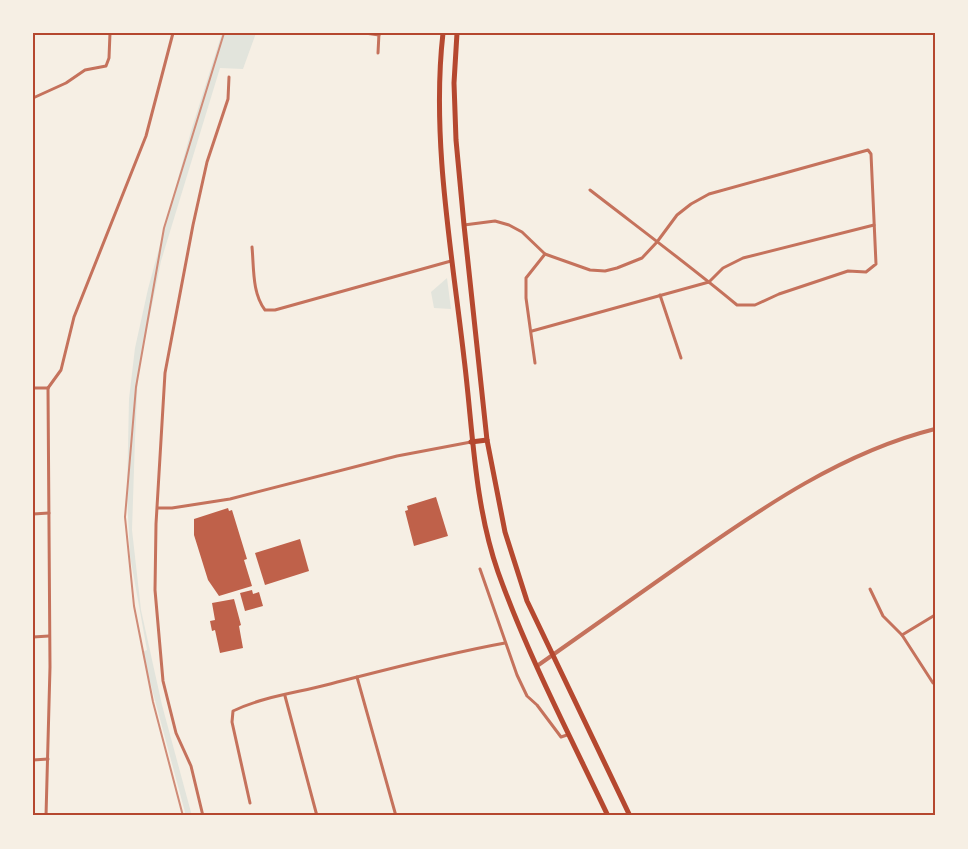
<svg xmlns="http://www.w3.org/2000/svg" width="968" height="849" font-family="'DejaVu Sans',sans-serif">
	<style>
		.green { fill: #e2e4dc }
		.building { fill: #bf614a }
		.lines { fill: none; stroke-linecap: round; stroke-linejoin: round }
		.minor { stroke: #c5725c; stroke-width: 3 }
		.tertiary { stroke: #c5725c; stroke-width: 4 }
		.primary { stroke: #b5482f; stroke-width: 5 }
		.rail { stroke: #cf8b77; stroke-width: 2 }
		.neatline { fill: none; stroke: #b5482f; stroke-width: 2 }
	</style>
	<rect width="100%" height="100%" fill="#f6efe4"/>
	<g class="green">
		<path d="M 222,33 L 256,33 L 243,69 L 220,68 L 161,261 L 138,374 L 135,439 L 132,530 L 141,610 L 162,705 L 192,816 L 186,816 L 142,652 L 147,650 L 130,556 L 127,495 L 129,399 L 135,348 L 148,289 L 191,131 Z"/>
		<path d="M 447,278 L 451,309 L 434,308 L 431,292 Z"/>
	</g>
	<g class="building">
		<path d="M 436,497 L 448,536 L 414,546 L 405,511 L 408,510 L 407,506 Z"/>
		<path d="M 228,508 L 229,511 L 232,510 L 247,559 L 244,560 L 252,586 L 219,596 L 208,580 L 194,535 L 194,519 Z"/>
		<path d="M 300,539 L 309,571 L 265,585 L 255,553 Z"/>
		<path d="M 252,590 L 253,594 L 259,592 L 263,606 L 245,611 L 240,593 Z"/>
		<path d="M 234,599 L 241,625 L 239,626 L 243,648 L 220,653 L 215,630 L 212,631 L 210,621 L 215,620 L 212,603 Z"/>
	</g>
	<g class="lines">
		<g class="minor">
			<path d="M 365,33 L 379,35"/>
			<path d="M 378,53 L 379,33"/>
			<path d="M 33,98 L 66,83 L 85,70 L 106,66 L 109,58 L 110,33"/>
			<path d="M 464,225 L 495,221 L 509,225 L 522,232 L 545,254 L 590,270 L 605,271 L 617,268 L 642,258 L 657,242 L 677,215 L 691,204 L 709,194 L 868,150 L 871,154 L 876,264 L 866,272 L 848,271 L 779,294 L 755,305 L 737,305 C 689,265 639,228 590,190"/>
			<path d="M 252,247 C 254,268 252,293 265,310 L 275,310 L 451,261"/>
			<path d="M 660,295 L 681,358"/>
			<path d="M 532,331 L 709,282 L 723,268 L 743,258 L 874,225"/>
			<path d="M 535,363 L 526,298 L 526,278 L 545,254"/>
			<path d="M 33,388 L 48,388"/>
			<path d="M 48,388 L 61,370 L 74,317 L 146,136 L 173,33"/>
			<path d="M 158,508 L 172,508 L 230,499 L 397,456 L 471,442"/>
			<path d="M 33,514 L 49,513"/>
			<path d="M 480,569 L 517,675 L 527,696 L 537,705 L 561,737 L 567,735"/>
			<path d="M 870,589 L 883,616 L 902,635 L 933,683"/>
			<path d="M 902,635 L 935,615"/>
			<path d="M 33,637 L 49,636"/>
			<path d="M 357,677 L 396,816"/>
			<path d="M 285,696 L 317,816"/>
			<path d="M 33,760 L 48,759"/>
			<path d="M 250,803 L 232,722 L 233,711 C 262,697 295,693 326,685 C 385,670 444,654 505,643"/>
			<path d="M 46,816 L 50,667 L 48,388"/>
			<path d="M 203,816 L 191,766 L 176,733 L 163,681 L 155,590 L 156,524 L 165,373 L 193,225 L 207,162 L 228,99 L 229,77"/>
		</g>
		<path class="tertiary" d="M 537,666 C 587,631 636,596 686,561 C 763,507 843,452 935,429"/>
		<g class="primary">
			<path d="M 443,33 C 431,138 452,253 464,358 C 473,430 474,503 498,572 C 528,656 570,736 608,816"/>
			<path d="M 457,33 L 454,83 L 456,140 L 464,225 L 487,440 L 505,532 L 527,601 L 630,816"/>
			<path d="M 471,442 L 487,440"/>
		</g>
		<path class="rail" d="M 183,816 L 153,702 L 134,606 L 125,517 L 136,387 L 164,228 L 224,33"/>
	</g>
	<rect width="968" height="849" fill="none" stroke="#f6efe4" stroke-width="69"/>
	<rect x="34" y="34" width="900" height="780" class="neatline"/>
</svg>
